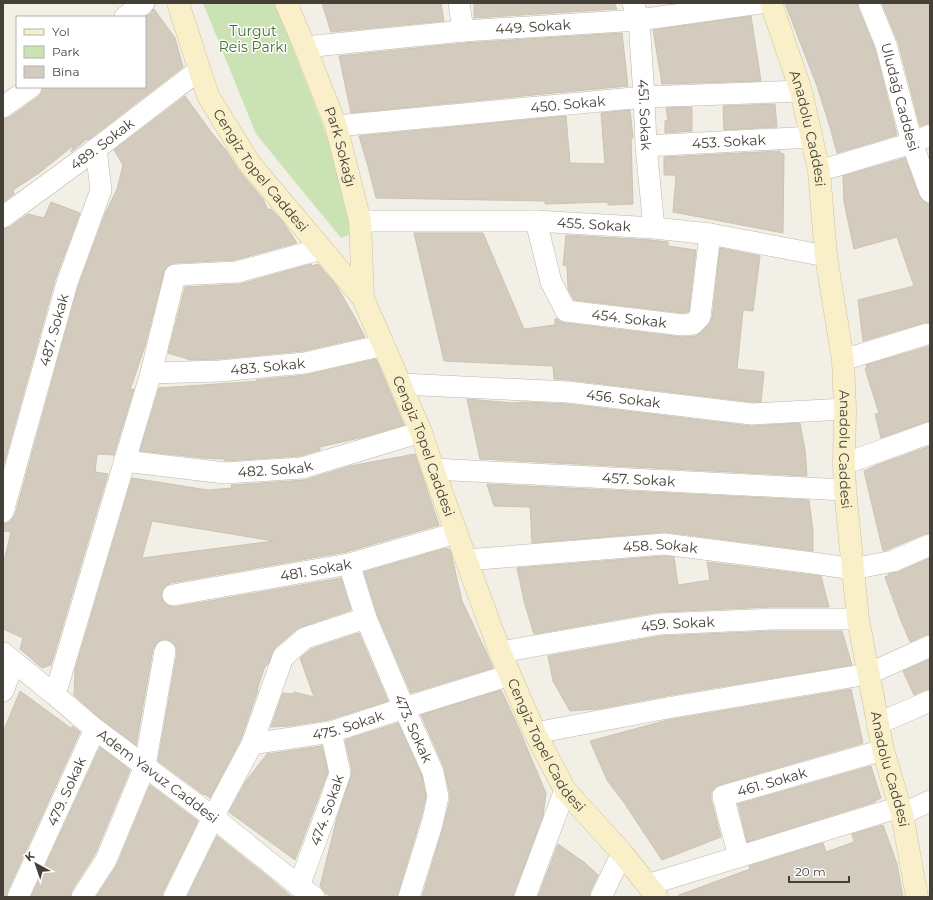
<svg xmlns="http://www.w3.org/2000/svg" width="933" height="900" font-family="Montserrat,sans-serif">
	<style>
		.green { fill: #cbe2b4 }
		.building { fill: #d2cbbe; stroke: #ccc3b1; fill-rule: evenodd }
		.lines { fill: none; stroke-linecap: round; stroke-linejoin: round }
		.street-casing { stroke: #bcb7ab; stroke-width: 22 }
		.secondary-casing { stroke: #cdc29b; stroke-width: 23 }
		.street { stroke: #fff; stroke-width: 21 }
		.secondary { stroke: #f9f0ca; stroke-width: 22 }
		.labels { text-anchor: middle; stroke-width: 3; stroke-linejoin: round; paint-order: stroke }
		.street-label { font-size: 14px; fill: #443f37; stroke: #fff }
		.park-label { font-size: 14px; fill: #457030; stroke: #fff }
	</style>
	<rect width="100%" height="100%" fill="#f2efe7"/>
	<path class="green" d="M 203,3 L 275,3 L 339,167 L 353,213 L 351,234 L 341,238 L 256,134 Z"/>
	<g class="building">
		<path d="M 322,3 L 441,3 L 444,21 L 331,32 Z"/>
		<path d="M 474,3 L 614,3 L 617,9 L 474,18 Z"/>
		<path d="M 785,3 L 857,3 L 858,8 L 875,49 L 897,135 L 837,153 L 830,127 L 817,86 Z"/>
		<path d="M 882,3 L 930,3 L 930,123 L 920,126 L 898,42 Z"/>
		<path d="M 154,9 L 175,38 L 183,67 L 88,140 L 87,139 L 71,152 L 74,145 L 39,173 L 13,190 L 14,194 L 3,202 L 3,119 L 10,117 L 38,97 L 42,92 L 43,87 L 145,87 L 145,17 L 151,13 Z"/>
		<path d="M 751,16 L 761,81 L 662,84 L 653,30 Z"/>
		<path d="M 622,33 L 628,86 L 564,92 L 351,113 L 339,56 L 464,43 Z"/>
		<path d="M 185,96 L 211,132 L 226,150 L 240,172 L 263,199 L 268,210 L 271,209 L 283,222 L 297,243 L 235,260 L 174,263 L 167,266 L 164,272 L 145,346 L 130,390 L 134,389 L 114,454 L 114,455 L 97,454 L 95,472 L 108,474 L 51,665 L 42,668 L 20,649 L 23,638 L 3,629 L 3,565 L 11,532 L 3,531 L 3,524 L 6,523 L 11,521 L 15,515 L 78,287 L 105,214 L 117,189 L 123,165 L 114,150 Z"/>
		<path d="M 775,104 L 777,127 L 724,130 L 723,106 Z"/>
		<path d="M 692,107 L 692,131 L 665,133 L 665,121 L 668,120 L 666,108 Z"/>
		<path d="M 630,110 L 633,138 L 631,138 L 633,204 L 608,205 L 608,202 L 545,204 L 545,201 L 376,198 L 368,166 L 359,136 L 566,116 L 570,163 L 605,164 L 601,113 Z"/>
		<path d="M 780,151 L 780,153 L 784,154 L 783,233 L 673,212 L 676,175 L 664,175 L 664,157 Z"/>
		<path d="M 905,158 L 919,196 L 923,201 L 928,204 L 930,204 L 930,322 L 923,323 L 863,341 L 858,300 L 914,286 L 897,237 L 854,249 L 844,202 L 843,176 Z"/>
		<path d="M 51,202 L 80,213 L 55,280 L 3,467 L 3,229 L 10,227 L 28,214 L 44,218 Z"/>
		<path d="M 414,233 L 483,233 L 524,329 L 555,325 L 555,319 L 558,319 L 559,321 L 565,323 L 682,337 L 695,336 L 701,332 L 708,325 L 712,318 L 720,248 L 760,256 L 753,311 L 743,310 L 737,369 L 764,372 L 761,402 L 752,402 L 569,380 L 554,379 L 553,366 L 444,361 Z"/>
		<path d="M 566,235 L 650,240 L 668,242 L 668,246 L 696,250 L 689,311 L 688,312 L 683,313 L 574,300 L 568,289 L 567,266 L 563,265 Z"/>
		<path d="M 311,264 L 312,266 L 318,264 L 336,285 L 354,316 L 365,337 L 303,351 L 219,359 L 191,360 L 168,353 L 185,287 L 240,284 Z"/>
		<path d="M 930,346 L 930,421 L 926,422 L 881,438 L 875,414 L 879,413 L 865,369 L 867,368 L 866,365 Z"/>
		<path d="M 376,359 L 404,425 L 363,437 L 320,447 L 320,450 L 300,456 L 225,461 L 224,459 L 204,458 L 140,451 L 159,388 L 260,381 L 256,380 L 306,375 Z"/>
		<path d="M 467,399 L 514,403 L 524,402 L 567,404 L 751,426 L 800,423 L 805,450 L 807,476 L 480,459 Z"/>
		<path d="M 930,446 L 930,533 L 925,534 L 889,549 L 883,551 L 864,471 L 877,465 Z"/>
		<path d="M 415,454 L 439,525 L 346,552 L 171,583 L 165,586 L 162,591 L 161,597 L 164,602 L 169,606 L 175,607 L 341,578 L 351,610 L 301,627 L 297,629 L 275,648 L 272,653 L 269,662 L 264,669 L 257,690 L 258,690 L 241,739 L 210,798 L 205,794 L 204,795 L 158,761 L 177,653 L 176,647 L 172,642 L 167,639 L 161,640 L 156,643 L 153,649 L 136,745 L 102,720 L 74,695 L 75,670 L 132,478 L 208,490 L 232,488 L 231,485 L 305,480 L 350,466 ZM 152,521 L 274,541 L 142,558 Z"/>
		<path d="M 487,484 L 809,500 L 813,531 L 813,551 L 665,532 L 532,543 L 530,507 L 494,506 Z"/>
		<path d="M 447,548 L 447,550 L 449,549 L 451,553 L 462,601 L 487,654 L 493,668 L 411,693 L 377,614 L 364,572 Z"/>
		<path d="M 664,556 L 674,557 L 678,585 L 710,580 L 707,562 L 821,576 L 829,607 L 772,607 L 659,612 L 534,634 L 525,605 L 517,568 Z"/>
		<path d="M 930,558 L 930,634 L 925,635 L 910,642 L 900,618 L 885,577 L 888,576 L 888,574 L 898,572 Z"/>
		<path d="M 773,631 L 842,631 L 852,665 L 671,695 L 598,709 L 570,711 L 553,681 L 548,656 L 661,636 Z"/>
		<path d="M 359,633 L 388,701 L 328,720 L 289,726 L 271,727 L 283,693 L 294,694 L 294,692 L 314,697 L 300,658 L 311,649 Z"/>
		<path d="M 930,659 L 930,689 L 925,690 L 914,695 L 903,671 Z"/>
		<path d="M 851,689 L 863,743 L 719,785 L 714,788 L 711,793 L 711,799 L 721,837 L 662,860 L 625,804 L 607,780 L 590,741 L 668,720 Z"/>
		<path d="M 501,690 L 516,722 L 546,793 L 543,816 L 514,893 L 513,897 L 422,897 L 443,828 L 450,800 L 450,795 L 444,767 L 421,715 Z"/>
		<path d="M 20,691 L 72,729 L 72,726 L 80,732 L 7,892 L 6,897 L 3,897 L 3,732 Z"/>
		<path d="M 398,723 L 422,776 L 426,797 L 420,821 L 398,893 L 397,897 L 332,897 L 325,893 L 320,886 L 337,818 L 351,776 L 352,770 L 345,740 Z"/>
		<path d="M 322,746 L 328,772 L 295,860 L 229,812 L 246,781 L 267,754 Z"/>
		<path d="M 100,747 L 130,770 L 95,854 L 72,890 L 70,897 L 31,897 Z"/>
		<path d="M 871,766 L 881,798 L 875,801 L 875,802 L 747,842 L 738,804 Z"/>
		<path d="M 150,785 L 198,821 L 163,892 L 162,897 L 96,897 L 117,865 Z"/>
		<path d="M 883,825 L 897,864 L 903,897 L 679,897 L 679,895 L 750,869 L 749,866 L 823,843 L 826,852 L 854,842 L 852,834 Z"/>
		<path d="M 217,836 L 267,876 L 292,897 L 187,897 Z"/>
		<path d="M 558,844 L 585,863 L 598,875 L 590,892 L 589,897 L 538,897 Z"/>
	</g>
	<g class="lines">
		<defs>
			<g id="street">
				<path d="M 459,3 L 463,31"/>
				<path id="s1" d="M 633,3 L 639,20 L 644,97 L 646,146 L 654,228"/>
				<path id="s2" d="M 869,3 L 886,45 L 912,143 L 930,192"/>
				<path d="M 125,17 L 144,3"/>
				<path id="s3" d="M 305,47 L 463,31 L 639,20 L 760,3"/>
				<path d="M 3,107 L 31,87"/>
				<path id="s4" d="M 336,126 L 644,97 L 801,91"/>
				<path id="s5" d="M 646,146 L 812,137"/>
				<path d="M 819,171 L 912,143 L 930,135"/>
				<path id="s6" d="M 3,217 L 96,149 L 199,70"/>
				<path id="s7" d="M 360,221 L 536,221 L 654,228 L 710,234 L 826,256"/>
				<path id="s8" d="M 536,221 L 551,282 L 566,311 L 683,325 L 693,324 L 700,317 L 710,234"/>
				<path d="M 843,360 L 927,334"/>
				<path id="s9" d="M 151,373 L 220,371 L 305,363 L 384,345"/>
				<path id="s10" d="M 401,384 L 568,392 L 752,414 L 845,409"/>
				<path id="s11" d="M 124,461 L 225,473 L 302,468 L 421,432"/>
				<path d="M 844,464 L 930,433"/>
				<path id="s12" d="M 433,469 L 845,490"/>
				<path id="s13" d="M 3,512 L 67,283 L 101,190 L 96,149"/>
				<path id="s14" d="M 466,560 L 664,544 L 813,563 L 853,569 L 893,561 L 930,545"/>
				<path id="s15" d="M 349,564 L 366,618 L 404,708 L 433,772 L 438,797 L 432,824 L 409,897"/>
				<path id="s16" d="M 173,595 L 349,564 L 456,533"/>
				<path id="s17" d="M 500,652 L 660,624 L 773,619 L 858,619"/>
				<path id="s18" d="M 3,653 L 55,695 L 95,729 L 213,817 L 299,886 L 314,897"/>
				<path d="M 3,691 L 14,662"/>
				<path d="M 55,695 L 151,373 L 175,275 L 237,272 L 321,249"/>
				<path d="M 877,724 L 930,701"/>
				<path d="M 535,733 L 673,707 L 868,674 L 930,646"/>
				<path id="s19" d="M 252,744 L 331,732 L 404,708 L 510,675"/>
				<path d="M 902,814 L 930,801"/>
				<path id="s20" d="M 739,857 L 723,796 L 883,750"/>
				<path d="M 647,885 L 900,807"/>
				<path id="s21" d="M 299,886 L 329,805 L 340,773 L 331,732"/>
				<path id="s22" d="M 18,897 L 95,729"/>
				<path d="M 82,897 L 106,860 L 145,766 L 165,651"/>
				<path d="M 174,897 L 213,817 L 252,744 L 283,657 L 305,638 L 366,618"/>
				<path d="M 525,897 L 565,790"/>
				<path d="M 601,897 L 622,853"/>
			</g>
			<g id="secondary">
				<path id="s23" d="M 178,3 L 208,96 L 250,164 L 363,298 L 421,432 L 433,469 L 500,652 L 535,733 L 565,790 L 622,853 L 657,897"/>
				<path id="s24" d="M 286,3 L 305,47 L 336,126 L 347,169 L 360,221 L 363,298"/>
				<path id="s25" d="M 771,3 L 801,91 L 819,171 L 826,256 L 843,360 L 845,409 L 844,464 L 845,490 L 858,619 L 883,750 L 902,814 L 917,897"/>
			</g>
		</defs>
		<use href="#street" class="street-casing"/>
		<use href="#secondary" class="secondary-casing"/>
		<use href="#street" class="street"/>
		<use href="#secondary" class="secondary"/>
	</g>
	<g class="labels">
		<g class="street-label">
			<text dy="5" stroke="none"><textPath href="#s3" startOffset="229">449. Sokak</textPath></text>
			<text dy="5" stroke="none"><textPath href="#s2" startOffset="99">Uludağ Caddesi</textPath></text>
			<text dy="5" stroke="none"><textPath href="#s4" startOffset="233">450. Sokak</textPath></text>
			<text dy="5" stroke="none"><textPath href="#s1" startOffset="113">451. Sokak</textPath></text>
			<text dy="5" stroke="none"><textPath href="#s25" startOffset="131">Anadolu Caddesi</textPath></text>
			<text dy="5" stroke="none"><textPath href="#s5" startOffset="83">453. Sokak</textPath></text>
			<text dy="5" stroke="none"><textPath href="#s6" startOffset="123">489. Sokak</textPath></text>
			<text dy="5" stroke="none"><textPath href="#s24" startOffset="154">Park Sokağı</textPath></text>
			<text dy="5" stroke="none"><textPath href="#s23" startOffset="189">Cengiz Topel Caddesi</textPath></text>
			<text dy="5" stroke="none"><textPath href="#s7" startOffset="234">455. Sokak</textPath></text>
			<text dy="5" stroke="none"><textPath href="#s8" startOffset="159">454. Sokak</textPath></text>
			<text dy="5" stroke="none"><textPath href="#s13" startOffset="189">487. Sokak</textPath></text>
			<text dy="5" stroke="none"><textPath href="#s9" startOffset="117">483. Sokak</textPath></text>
			<text dy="5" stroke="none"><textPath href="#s10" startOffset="223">456. Sokak</textPath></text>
			<text dy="5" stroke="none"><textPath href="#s23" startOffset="513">Cengiz Topel Caddesi</textPath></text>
			<text dy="5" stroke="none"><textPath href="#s25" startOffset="455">Anadolu Caddesi</textPath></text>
			<text dy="5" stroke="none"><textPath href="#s11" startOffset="152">482. Sokak</textPath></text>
			<text dy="5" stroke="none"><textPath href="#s12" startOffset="206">457. Sokak</textPath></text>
			<text dy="5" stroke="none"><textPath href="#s14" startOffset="195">458. Sokak</textPath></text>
			<text dy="5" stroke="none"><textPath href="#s16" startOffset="145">481. Sokak</textPath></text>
			<text dy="5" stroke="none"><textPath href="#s17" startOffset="180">459. Sokak</textPath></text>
			<text dy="5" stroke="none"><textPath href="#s19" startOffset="98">475. Sokak</textPath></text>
			<text dy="5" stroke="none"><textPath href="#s15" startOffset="177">473. Sokak</textPath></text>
			<text dy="5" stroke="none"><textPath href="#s23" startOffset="837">Cengiz Topel Caddesi</textPath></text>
			<text dy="5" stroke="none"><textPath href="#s25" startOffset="779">Anadolu Caddesi</textPath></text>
			<text dy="5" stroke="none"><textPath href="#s18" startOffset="198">Adem Yavuz Caddesi</textPath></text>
			<text dy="5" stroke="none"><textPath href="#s20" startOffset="114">461. Sokak</textPath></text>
			<text dy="5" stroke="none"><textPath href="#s22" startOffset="116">479. Sokak</textPath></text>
			<text dy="5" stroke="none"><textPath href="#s21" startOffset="81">474. Sokak</textPath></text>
		</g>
		<g class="park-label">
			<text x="253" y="36">Turgut<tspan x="253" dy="16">Reis Parkı</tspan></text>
		</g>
	</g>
	<rect width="933" height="900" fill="none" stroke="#443f37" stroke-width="8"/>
	<rect x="16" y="16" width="130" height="72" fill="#ffffff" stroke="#b4b2af"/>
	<rect x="24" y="29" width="20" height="6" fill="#f9f0ca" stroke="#b4b2af"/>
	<text x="52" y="36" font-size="12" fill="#443f37">Yol</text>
	<rect x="24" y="46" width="20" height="12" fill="#cbe2b4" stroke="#b4b2af"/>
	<text x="52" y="56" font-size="12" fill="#443f37">Park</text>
	<rect x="24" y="66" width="20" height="12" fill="#d2cbbe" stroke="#b4b2af"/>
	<text x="52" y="76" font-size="12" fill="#443f37">Bina</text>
	<g transform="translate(36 864) rotate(320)" stroke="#ffffff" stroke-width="3" paint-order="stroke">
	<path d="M0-3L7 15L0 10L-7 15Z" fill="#443f37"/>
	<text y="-6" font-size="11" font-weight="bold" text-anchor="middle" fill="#443f37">K</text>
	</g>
	<path d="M789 876v6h60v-6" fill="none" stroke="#443f37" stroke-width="2"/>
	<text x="795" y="876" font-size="12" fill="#443f37" stroke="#ffffff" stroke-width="3" paint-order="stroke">20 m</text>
</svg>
